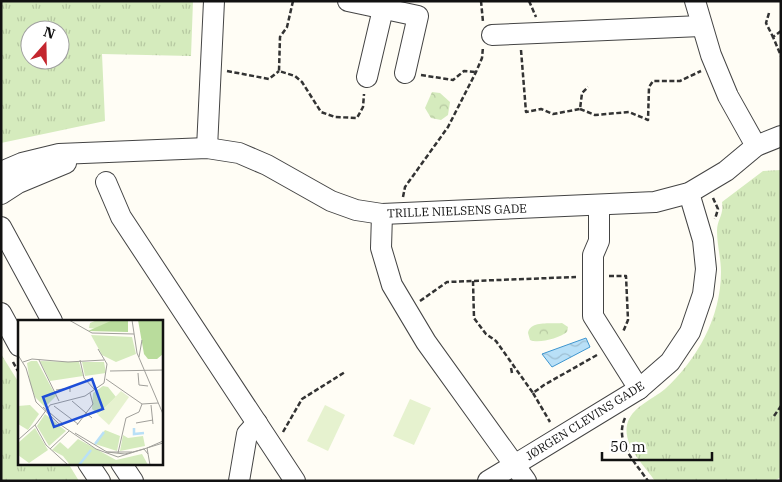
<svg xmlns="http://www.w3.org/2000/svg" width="782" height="482" font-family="'IBM Plex Serif',serif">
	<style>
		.grass { fill: url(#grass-tufts); fill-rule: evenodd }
		.park { fill: url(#park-crowns) }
		.pitch { fill: #e6f2cf }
		.water { fill: url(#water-waves); stroke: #3f96cf }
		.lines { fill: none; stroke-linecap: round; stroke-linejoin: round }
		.minor-casing { stroke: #444; stroke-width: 22 }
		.path { stroke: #333; stroke-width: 2.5; stroke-dasharray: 5 2.5; stroke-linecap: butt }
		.minor { stroke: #fff; stroke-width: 20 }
		.labels { text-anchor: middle; stroke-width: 5; stroke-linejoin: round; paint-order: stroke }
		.street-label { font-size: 12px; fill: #111; stroke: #fff }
		.inset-river { fill: none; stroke: #b9e0f7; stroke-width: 2.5 }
		.inset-road { fill: none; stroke: #a09f9a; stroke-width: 1 }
		.view { fill: #1d4ed8; fill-opacity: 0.15; stroke: #1d4ed8; stroke-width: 2.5 }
		.inset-edge { fill: none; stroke: #111; stroke-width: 2.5 }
	</style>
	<defs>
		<pattern id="grass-tufts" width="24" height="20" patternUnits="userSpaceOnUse" patternTransform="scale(1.25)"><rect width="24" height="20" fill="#d5ebbd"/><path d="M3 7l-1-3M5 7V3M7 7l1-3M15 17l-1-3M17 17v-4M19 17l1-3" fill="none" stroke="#b6c8a1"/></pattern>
		<pattern id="park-crowns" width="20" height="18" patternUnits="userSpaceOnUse" patternTransform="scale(1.25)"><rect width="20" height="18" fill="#d5ebbd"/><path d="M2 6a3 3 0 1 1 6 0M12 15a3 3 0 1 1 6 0" fill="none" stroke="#b6c8a1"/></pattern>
		<pattern id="water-waves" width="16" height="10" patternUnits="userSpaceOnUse" patternTransform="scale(1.25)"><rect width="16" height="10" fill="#b9e0f7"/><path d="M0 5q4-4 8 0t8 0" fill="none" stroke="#9ebfd3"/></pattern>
	</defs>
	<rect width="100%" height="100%" fill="#fffdf5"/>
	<g class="grass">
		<path d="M 1,1 L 193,1 L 191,56 L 102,54 L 105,121 L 1,143 ZM 30,30 L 60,30 L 60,60 L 30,60 Z"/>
		<path d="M 781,170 L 781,477 L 774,481 L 655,481 C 644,465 623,446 627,425 C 631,407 652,400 665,389 C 697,360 721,317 721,272 C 721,258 717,245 717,231 C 717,219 724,216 722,202 L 763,171 Z"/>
		<path d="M 1,354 L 19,383 L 19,463 L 68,463 L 79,481 L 1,481 Z"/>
	</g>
	<g class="park">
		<path d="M 432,92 L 440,93 L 450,102 L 448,115 L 441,120 L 431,118 L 425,108 Z"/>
		<path d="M 562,323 L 568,327 L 567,332 C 559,338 539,344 530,340 L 528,333 C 530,320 552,324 562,323 Z"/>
	</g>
	<g class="pitch">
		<path d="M 410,399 L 431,408 L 414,445 L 393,436 Z"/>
		<path d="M 325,405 L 345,415 L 328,451 L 307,441 Z"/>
	</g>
	<path class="water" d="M 586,338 L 590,347 L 552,367 L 542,354 Z"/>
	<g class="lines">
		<defs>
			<g id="minor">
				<path d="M 348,1 L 418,16 L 405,73"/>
				<path d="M 695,1 L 711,55 L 728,96 L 756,146"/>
				<path d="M 492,35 L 701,26"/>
				<path d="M 367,77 L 383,9"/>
				<path d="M 207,148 L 214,1"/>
				<path d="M 1,172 L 22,163 L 59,154 L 207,148 L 239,153 L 267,165 L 331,201 L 356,210 L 382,214 L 655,202 L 689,193 L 726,171 L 756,146 L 781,136"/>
				<path d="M 106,182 L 121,217 L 295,481"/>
				<path d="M 1,194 L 18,183 L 66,163"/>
				<path d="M 599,206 L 599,241 L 593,255 L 593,316 L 639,389"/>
				<path d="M 382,214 L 381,248 L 392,285 L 426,342 L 526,481"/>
				<path d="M 1,227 L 52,321"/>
				<path d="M 1,313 L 19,346"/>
				<path d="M 88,463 L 100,481"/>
				<path d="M 121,463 L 133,481"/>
				<path d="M 239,481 L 247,434 L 257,423"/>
				<path d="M 488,481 L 639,389 L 670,362 L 690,332 L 703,294 L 706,269 L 703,240 L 689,193"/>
			</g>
		</defs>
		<use href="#minor" class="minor-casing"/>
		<g class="path">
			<path d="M 293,1 L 287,27 L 280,37 L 279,71 L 295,76 L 302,82 L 321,112 L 335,117 L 357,118 L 363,107 L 364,94"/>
			<path d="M 481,1 L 483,22"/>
			<path d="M 529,1 L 536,17"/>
			<path d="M 769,13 L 766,23 L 773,37"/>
			<path d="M 781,31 L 773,37 L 781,56"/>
			<path d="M 521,50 L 526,112 L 541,109 L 553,114 L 580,109 L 582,93 L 588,87"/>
			<path d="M 227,71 L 269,79 L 279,71"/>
			<path d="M 421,75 L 453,80 L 464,71 L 476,72"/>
			<path d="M 580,109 L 595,115 L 629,112 L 648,120 L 649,87 L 653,81 L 680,81 L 701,71"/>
			<path d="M 403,197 L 405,187 L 448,127 L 476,72 L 482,58 L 483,47"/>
			<path d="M 713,198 L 718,209 L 715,219"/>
			<path d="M 609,276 L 626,276 L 628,320 L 623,332"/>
			<path d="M 473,281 L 474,318 L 486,334 L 496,341 L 533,393 L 544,385 L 597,355"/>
			<path d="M 420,301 L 447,282 L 576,277"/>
			<path d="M 13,362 L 19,373"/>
			<path d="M 512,373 L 511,368 L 514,366"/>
			<path d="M 533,393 L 550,422"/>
			<path d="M 774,416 L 781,406"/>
			<path d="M 625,418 C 614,442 635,462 648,481"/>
			<path d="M 283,432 L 302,399 L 345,372"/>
		</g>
		<use href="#minor" class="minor"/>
	</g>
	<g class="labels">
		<g class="street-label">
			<text transform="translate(457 211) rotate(-2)" y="4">TRILLE NIELSENS GADE</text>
			<text transform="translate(585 421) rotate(-32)" y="4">JØRGEN CLEVINS GADE</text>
		</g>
	</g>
	<g transform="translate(18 320)">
		<rect width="145" height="145" fill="#fffdf5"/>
		<path d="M 79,0 L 95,0 L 96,1 L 81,9 L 71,8 L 72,3 ZM 13,41 L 19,41 L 38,76 L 27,87 L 17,77 L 12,63 L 9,43 ZM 22,41 L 61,42 L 65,56 L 32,61 ZM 64,42 L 86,42 L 88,53 L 67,56 ZM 85,66 L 90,67 L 98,77 L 80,94 L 74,89 L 75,73 ZM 12,85 L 21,94 L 10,110 L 0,104 L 0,86 ZM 27,94 L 48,111 L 31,126 L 19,106 ZM 17,108 L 30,130 L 11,143 L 0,135 L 0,123 ZM 87,110 L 102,116 L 99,131 L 77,124 ZM 105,115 L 110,118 L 125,116 L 127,126 L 102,131 ZM 60,119 L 98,140 L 124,134 L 130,145 L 52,145 L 45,136 L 34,130 L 42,122 L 50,129 Z" fill="#d5ebbd"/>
		<path d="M 95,0 L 110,0 L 110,12 L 70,11 ZM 120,0 L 145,0 L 145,34 L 139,39 L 130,39 L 126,34 Z" fill="#b9dc9c"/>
		<path d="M 73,15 L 114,17 L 118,34 L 98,42 L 84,35 Z" fill="#d5ebbd"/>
		<path d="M 103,71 L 111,77 L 91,105 L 80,95 Z" fill="#e6f2cf"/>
		<path class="inset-river" d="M 116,108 L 116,114 L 126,113M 77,124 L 86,112M 61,145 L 73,130"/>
		<path class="inset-road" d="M 51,0 L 74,13 L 116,14M 114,0 L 119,33 L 145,94M 0,35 L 8,48 L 18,82 L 40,103 L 78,129 L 100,137 L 145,123M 121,37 L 124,20M 21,40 L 41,81M 62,40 L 66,58 L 76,69M 5,42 L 14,39 L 50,42 L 86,40M 92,51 L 145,50M 120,53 L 121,65 L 130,66M 88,59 L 124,84 L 140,83M 38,70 L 52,68 L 52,72M 54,81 L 74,98M 133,85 L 135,104M 36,86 L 60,104M 25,87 L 45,104M 118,103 L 135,100M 18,104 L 32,85 L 67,76 L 86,63 L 89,44 L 80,29M 17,105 L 28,125 L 50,145M 59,105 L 75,84 L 72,73M 57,113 L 89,132 L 107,134 L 126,129 L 130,134M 0,120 L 18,104M 32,129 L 51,111M 88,132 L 114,132M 100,133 L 108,98 L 121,92 L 124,84M 132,145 L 129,128 L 145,121"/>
		<path class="view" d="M 74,59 L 85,89 L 36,107 L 25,77 Z"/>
		<rect width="145" height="145" class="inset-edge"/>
	</g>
	<rect width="782" height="482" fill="none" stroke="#111111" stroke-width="5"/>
	<g transform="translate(45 45) rotate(20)"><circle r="24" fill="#ffffff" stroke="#a0a0a0"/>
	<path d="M0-4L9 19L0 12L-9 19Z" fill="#c4262e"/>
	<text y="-8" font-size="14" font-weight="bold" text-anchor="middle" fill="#111111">N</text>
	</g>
	<path d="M602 452v8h110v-8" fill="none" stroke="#111111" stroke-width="2.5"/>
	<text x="610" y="452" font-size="15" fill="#111111" stroke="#ffffff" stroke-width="4" paint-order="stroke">50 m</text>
</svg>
